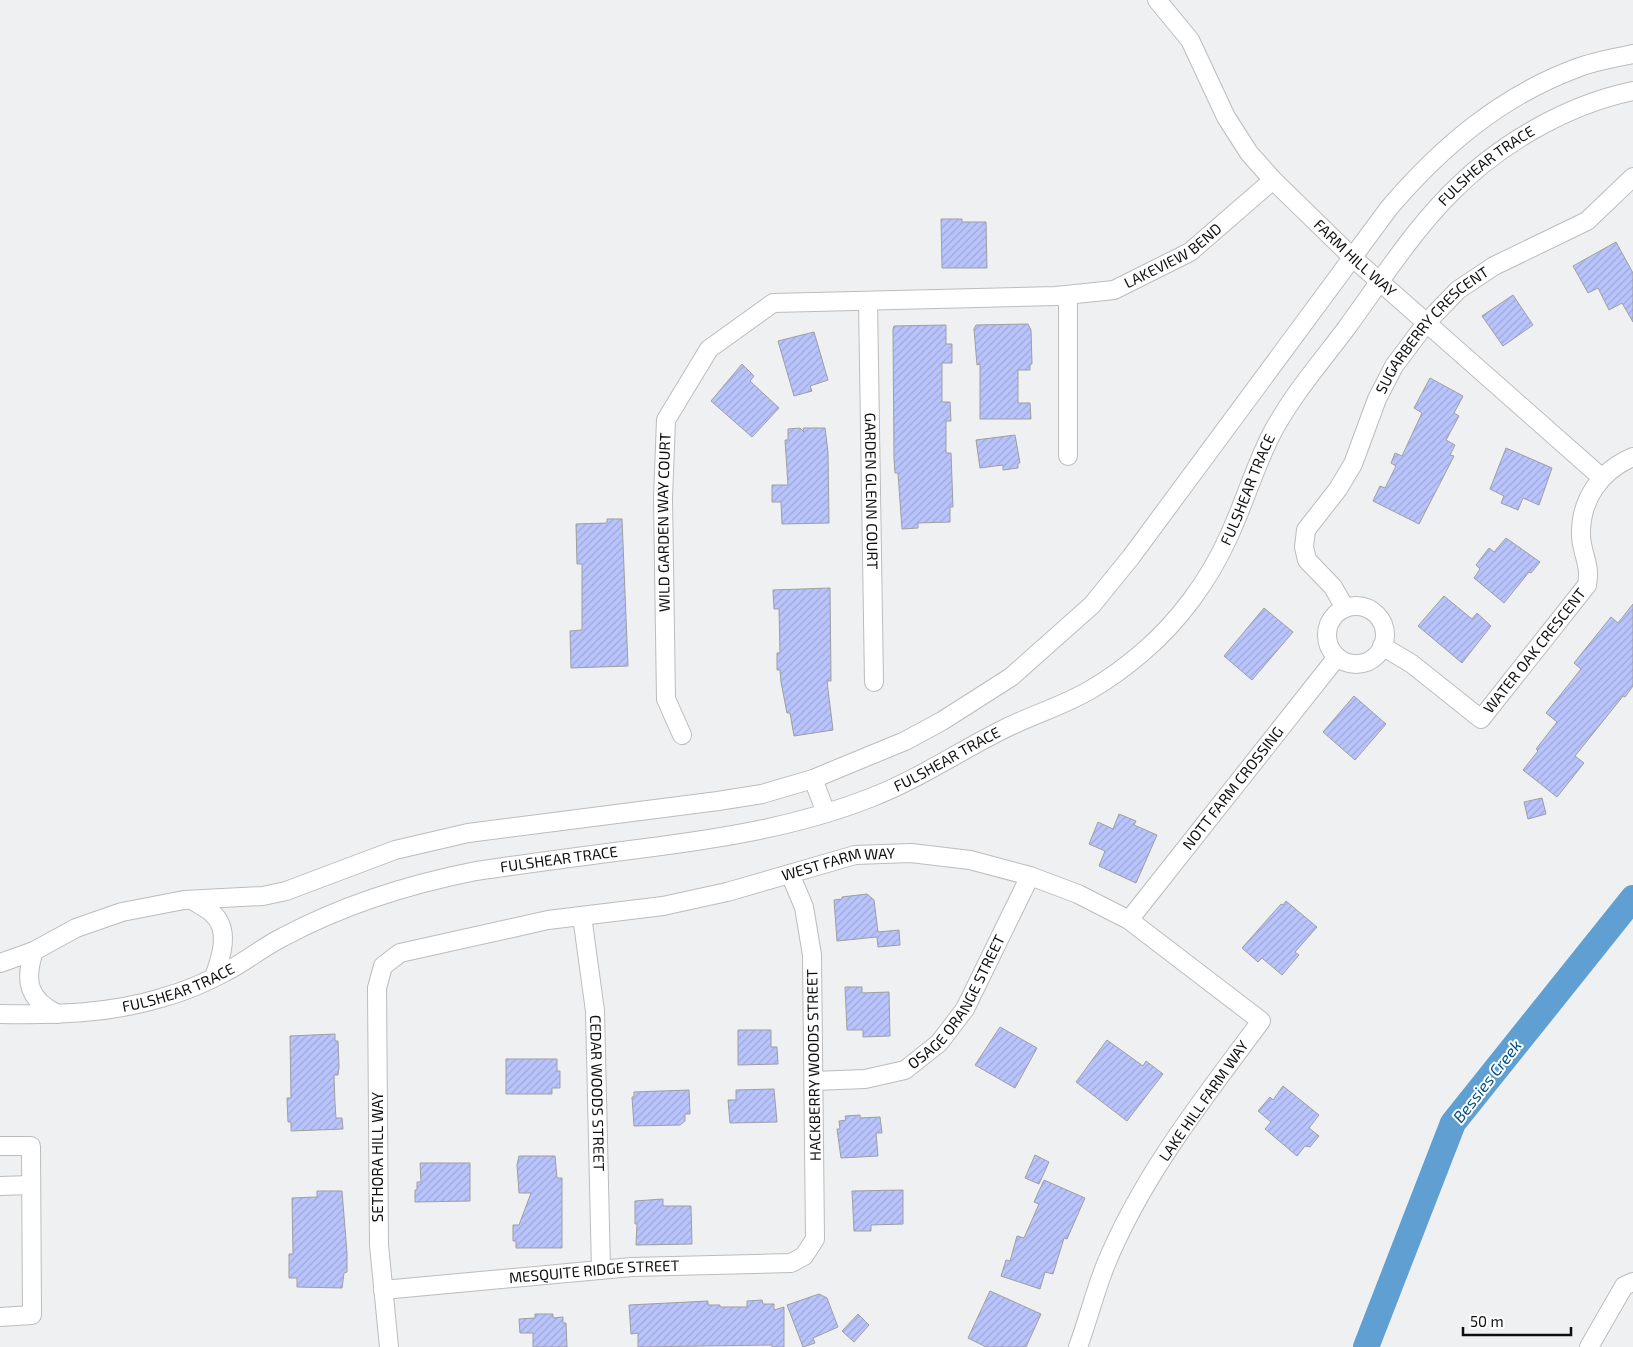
<svg xmlns="http://www.w3.org/2000/svg" width="1633" height="1347" font-family="'Exo 2',sans-serif">
	<style>
		.lines { fill: none; stroke-linecap: round; stroke-linejoin: round }
		.river { stroke: #5f9fd2; stroke-width: 26 }
		.building { fill: url(#building-hatch); stroke: #9f9fa0 }
		.minor-casing { stroke: #bcbcbd; stroke-width: 20 }
		.minor { stroke: #fff; stroke-width: 18 }
		.labels { text-anchor: middle; stroke-width: 4; stroke-linejoin: round; paint-order: stroke }
		.street-label { font-size: 15px; fill: #0f0f0f; stroke: #fdfdfe }
		.water-label { font-size: 16px; font-style: italic; fill: #025283; stroke: #fdfdfe }
	</style>
	<defs>
		<pattern id="building-hatch" width="6" height="6" patternUnits="userSpaceOnUse" patternTransform="scale(1.25)"><rect width="6" height="6" fill="#b9c4fc"/><path d="M-1 1l2-2M0 6l6-6M5 7l2-2" fill="none" stroke="#9ea7d7"/></pattern>
	</defs>
	<rect width="100%" height="100%" fill="#eff0f1"/>
	<g class="lines">
		<path class="river" d="M 1366,1347 L 1453,1123 L 1633,898"/>
	</g>
	<g class="building">
		<path d="M 941,219 L 962,219 L 962,222 L 986,222 L 987,268 L 942,268 Z"/>
		<path d="M 1616,242 L 1633,273 L 1633,322 L 1622,303 L 1609,310 L 1598,288 L 1588,293 L 1573,266 Z"/>
		<path d="M 1513,295 L 1533,325 L 1503,346 L 1482,316 Z"/>
		<path d="M 1028,324 L 1031,330 L 1032,364 L 1030,364 L 1030,370 L 1018,370 L 1018,403 L 1030,403 L 1031,419 L 980,419 L 980,364 L 977,365 L 974,329 L 976,325 Z"/>
		<path d="M 946,325 L 946,344 L 952,344 L 952,363 L 942,363 L 942,402 L 950,402 L 951,421 L 946,421 L 946,453 L 951,453 L 953,507 L 950,507 L 950,522 L 918,523 L 918,528 L 902,529 L 898,473 L 895,473 L 894,459 L 893,329 L 894,326 Z"/>
		<path d="M 814,332 L 828,380 L 810,386 L 812,391 L 794,396 L 778,341 Z"/>
		<path d="M 742,364 L 754,376 L 750,381 L 779,408 L 752,437 L 711,401 Z"/>
		<path d="M 1430,378 L 1463,396 L 1454,413 L 1459,416 L 1446,440 L 1455,445 L 1450,455 L 1454,456 L 1419,524 L 1373,501 L 1380,486 L 1385,488 L 1396,466 L 1391,463 L 1395,453 L 1402,456 L 1422,413 L 1414,408 Z"/>
		<path d="M 800,428 L 804,432 L 803,428 L 825,428 L 828,452 L 829,523 L 782,524 L 781,502 L 772,502 L 772,485 L 788,485 L 785,440 L 788,440 L 788,429 Z"/>
		<path d="M 1015,435 L 1020,463 L 1018,463 L 1018,468 L 1003,470 L 1003,465 L 980,468 L 976,440 Z"/>
		<path d="M 1506,448 L 1552,468 L 1539,505 L 1523,498 L 1518,510 L 1501,503 L 1504,496 L 1490,489 Z"/>
		<path d="M 607,519 L 622,519 L 628,666 L 571,668 L 570,631 L 582,630 L 582,564 L 577,564 L 576,524 L 607,523 Z"/>
		<path d="M 1506,538 L 1540,562 L 1531,573 L 1529,572 L 1504,603 L 1474,578 L 1480,569 L 1476,565 L 1489,548 L 1494,552 Z"/>
		<path d="M 830,588 L 831,681 L 827,681 L 833,730 L 794,736 L 790,713 L 787,713 L 781,682 L 780,670 L 777,670 L 777,653 L 780,653 L 779,609 L 774,609 L 773,590 Z"/>
		<path d="M 1444,596 L 1472,619 L 1477,613 L 1491,626 L 1462,663 L 1418,626 Z"/>
		<path d="M 1633,604 L 1633,686 L 1625,697 L 1623,696 L 1575,756 L 1584,763 L 1557,797 L 1523,770 L 1538,751 L 1536,749 L 1557,722 L 1546,713 L 1581,669 L 1574,663 L 1611,617 L 1618,623 Z"/>
		<path d="M 1264,608 L 1293,632 L 1252,680 L 1224,656 Z"/>
		<path d="M 1354,696 L 1386,724 L 1355,760 L 1323,732 Z"/>
		<path d="M 1542,798 L 1546,814 L 1528,819 L 1524,802 Z"/>
		<path d="M 1119,814 L 1136,821 L 1134,825 L 1157,835 L 1136,883 L 1099,866 L 1105,851 L 1089,844 L 1098,822 L 1113,829 Z"/>
		<path d="M 867,894 L 874,900 L 878,932 L 899,930 L 900,945 L 878,947 L 877,937 L 837,941 L 834,900 L 842,899 L 842,897 Z"/>
		<path d="M 1286,901 L 1317,927 L 1295,952 L 1299,955 L 1282,975 L 1262,958 L 1258,962 L 1242,948 L 1281,904 L 1283,905 Z"/>
		<path d="M 845,987 L 862,987 L 862,993 L 889,992 L 890,1036 L 863,1037 L 863,1030 L 847,1030 Z"/>
		<path d="M 1000,1027 L 1037,1048 L 1015,1088 L 975,1065 Z"/>
		<path d="M 738,1030 L 771,1030 L 771,1047 L 777,1047 L 778,1064 L 738,1065 Z"/>
		<path d="M 335,1034 L 335,1041 L 338,1041 L 339,1067 L 338,1075 L 334,1075 L 335,1103 L 336,1118 L 342,1118 L 343,1129 L 291,1131 L 291,1122 L 288,1122 L 287,1098 L 291,1098 L 290,1036 Z"/>
		<path d="M 1107,1040 L 1143,1066 L 1146,1061 L 1163,1074 L 1127,1121 L 1076,1082 Z"/>
		<path d="M 506,1059 L 557,1059 L 557,1071 L 560,1071 L 560,1088 L 552,1088 L 552,1094 L 506,1094 Z"/>
		<path d="M 1283,1086 L 1319,1115 L 1309,1128 L 1319,1136 L 1310,1147 L 1305,1146 L 1297,1156 L 1265,1129 L 1271,1122 L 1258,1111 L 1270,1097 L 1273,1100 Z"/>
		<path d="M 774,1089 L 777,1122 L 730,1123 L 728,1100 L 736,1100 L 736,1090 Z"/>
		<path d="M 689,1090 L 690,1114 L 685,1114 L 685,1121 L 680,1125 L 634,1126 L 632,1097 L 634,1097 L 634,1092 Z"/>
		<path d="M 860,1115 L 860,1118 L 880,1117 L 882,1133 L 876,1133 L 878,1156 L 841,1158 L 837,1129 L 840,1129 L 839,1121 L 846,1120 L 845,1116 Z"/>
		<path d="M 1035,1155 L 1049,1162 L 1039,1184 L 1025,1178 Z"/>
		<path d="M 519,1156 L 555,1156 L 557,1178 L 562,1178 L 562,1248 L 516,1248 L 516,1241 L 513,1241 L 513,1225 L 519,1225 L 531,1193 L 519,1193 L 517,1165 Z"/>
		<path d="M 420,1163 L 470,1163 L 470,1201 L 415,1202 L 415,1190 L 417,1190 L 417,1182 L 421,1182 Z"/>
		<path d="M 1044,1180 L 1085,1198 L 1067,1239 L 1064,1238 L 1053,1274 L 1045,1272 L 1040,1289 L 1001,1276 L 1006,1260 L 1010,1261 L 1017,1236 L 1024,1238 L 1039,1204 L 1034,1202 Z"/>
		<path d="M 903,1190 L 903,1224 L 871,1225 L 871,1231 L 854,1231 L 852,1191 Z"/>
		<path d="M 317,1191 L 342,1191 L 347,1253 L 347,1272 L 344,1273 L 342,1288 L 297,1287 L 297,1278 L 289,1278 L 289,1254 L 293,1254 L 292,1198 L 317,1197 Z"/>
		<path d="M 663,1199 L 663,1206 L 691,1206 L 692,1244 L 636,1245 L 637,1224 L 635,1224 L 635,1201 Z"/>
		<path d="M 990,1291 L 1041,1314 L 1026,1347 L 986,1347 L 968,1338 Z"/>
		<path d="M 819,1294 L 827,1298 L 838,1327 L 813,1338 L 815,1343 L 803,1347 L 787,1305 Z"/>
		<path d="M 762,1300 L 763,1304 L 774,1304 L 774,1310 L 784,1307 L 784,1347 L 772,1347 L 772,1345 L 638,1347 L 638,1333 L 631,1334 L 629,1305 L 708,1301 L 708,1305 L 720,1305 L 720,1307 L 747,1307 L 747,1301 Z"/>
		<path d="M 535,1314 L 553,1314 L 553,1318 L 563,1317 L 563,1323 L 566,1323 L 567,1347 L 533,1347 L 533,1333 L 520,1333 L 519,1319 L 535,1318 Z"/>
		<path d="M 858,1314 L 869,1325 L 854,1342 L 842,1331 Z"/>
	</g>
	<g class="lines">
		<defs>
			<g id="minor">
				<path id="s1" d="M 1157,0 L 1190,40 L 1226,117 L 1249,153 L 1273,180 L 1353,258 L 1601,477"/>
				<path d="M 1068,295 L 1068,456"/>
				<path id="s2" d="M 868,301 L 874,682"/>
				<circle cx="1356" cy="635" r="29"/>
				<path id="s3" d="M 1345,608 L 1333,587 L 1307,560 L 1304,547 L 1306,530 L 1338,489 L 1353,464 L 1377,399 L 1394,366 L 1427,322 L 1458,290 L 1494,266 L 1587,221 L 1633,177"/>
				<path id="s4" d="M 1382,646 L 1412,664 L 1481,719 L 1587,585 C 1591,564 1582,555 1581,536 C 1580,500 1600,471 1633,457"/>
				<path id="s5" d="M 682,735 L 666,699 L 663,498 L 666,420 L 709,349 L 773,303 L 1056,296 L 1114,290 L 1190,252 L 1273,180"/>
				<path d="M 813,779 L 826,813"/>
				<path d="M 192,900 C 198,904 206,908 212,913 C 231,929 221,958 214,977"/>
				<path id="s6" d="M 582,916 L 595,1011 L 601,1270"/>
				<path id="s7" d="M 1129,920 L 1337,657"/>
				<path d="M 34,951 C 24,981 28,999 57,1014"/>
				<path d="M 0,963 L 34,951 L 76,928 L 122,912 L 184,900 L 263,896 L 286,891 L 395,850 L 468,833 L 718,801 L 762,794 L 813,779 L 854,762 L 905,741 L 942,721 L 1011,677 L 1092,605 L 1131,557 L 1389,208 C 1441,147 1501,96 1577,68 C 1595,61 1615,58 1633,54"/>
				<path id="s8" d="M 0,1014 C 55,1015 108,1014 161,998 C 183,992 205,983 225,972 C 245,962 263,947 283,937 C 343,905 410,884 476,871 C 530,863 584,856 638,849 C 717,839 796,827 870,798 C 917,780 958,752 1002,730 C 1031,715 1063,706 1090,690 C 1109,679 1128,665 1144,651 C 1179,621 1209,580 1228,538 C 1244,504 1254,469 1271,435 C 1291,396 1322,361 1348,326 C 1380,282 1410,235 1448,196 C 1496,146 1565,105 1633,91"/>
				<path id="s9" d="M 814,1081 L 865,1079 L 905,1070 L 939,1043 L 965,1009 L 1030,876"/>
				<path d="M 0,1146 L 31,1146 L 32,1315 L 0,1317"/>
				<path d="M 0,1186 L 31,1185"/>
				<path id="s10" d="M 383,1290 L 632,1267 L 791,1263 L 804,1256 L 815,1239 L 812,955 L 804,907 L 790,874"/>
				<path id="s11" d="M 389,1347 L 379,1245 L 377,988 L 383,966 L 400,953 L 548,920 L 663,906 L 727,892 L 855,855 L 911,853 L 970,860 L 1030,876 L 1078,894 L 1129,920 L 1261,1021 C 1204,1098 1143,1174 1106,1264 C 1095,1291 1088,1320 1078,1347"/>
				<path d="M 1589,1347 L 1624,1286 L 1633,1282"/>
			</g>
		</defs>
		<use href="#minor" class="minor-casing"/>
		<use href="#minor" class="minor"/>
	</g>
	<g class="labels">
		<g class="street-label">
			<text dy="5" stroke="none"><textPath href="#s8" startOffset="1818">FULSHEAR TRACE</textPath></text>
			<text dy="5" stroke="none"><textPath href="#s5" startOffset="890">LAKEVIEW BEND</textPath></text>
			<text dy="5" stroke="none"><textPath href="#s1" startOffset="329">FARM HILL WAY</textPath></text>
			<text dy="5" stroke="none"><textPath href="#s3" startOffset="332">SUGARBERRY CRESCENT</textPath></text>
			<text dy="5" stroke="none"><textPath href="#s8" startOffset="1412">FULSHEAR TRACE</textPath></text>
			<text dy="5" stroke="none"><textPath href="#s2" startOffset="190">GARDEN GLENN COURT</textPath></text>
			<text dy="5" stroke="none"><textPath href="#s5" startOffset="216">WILD GARDEN WAY COURT</textPath></text>
			<text dy="5" stroke="none"><textPath href="#s4" startOffset="210">WATER OAK CRESCENT</textPath></text>
			<text dy="5" stroke="none"><textPath href="#s8" startOffset="992">FULSHEAR TRACE</textPath></text>
			<text dy="5" stroke="none"><textPath href="#s7" startOffset="168">NOTT FARM CROSSING</textPath></text>
			<text dy="5" stroke="none"><textPath href="#s8" startOffset="588">FULSHEAR TRACE</textPath></text>
			<text dy="5" stroke="none"><textPath href="#s11" startOffset="852">WEST FARM WAY</textPath></text>
			<text dy="5" stroke="none"><textPath href="#s8" startOffset="182">FULSHEAR TRACE</textPath></text>
			<text dy="5" stroke="none"><textPath href="#s9" startOffset="179">OSAGE ORANGE STREET</textPath></text>
			<text transform="translate(814 1065) rotate(-91)" y="5">HACKBERRY WOODS STREET</text>
			<text dy="5" stroke="none"><textPath href="#s6" startOffset="178">CEDAR WOODS STREET</textPath></text>
			<text transform="translate(1204 1101) rotate(-55)" y="5">LAKE HILL FARM WAY</text>
			<text transform="translate(378 1157) rotate(-90)" y="5">SETHORA HILL WAY</text>
			<text dy="5" stroke="none"><textPath href="#s10" startOffset="212">MESQUITE RIDGE STREET</textPath></text>
		</g>
		<g class="water-label">
			<text transform="translate(1487 1081) rotate(-52)" y="6">Bessies Creek</text>
		</g>
	</g>
	<path d="M1463 1327v8h108v-8" fill="none" stroke="#0f0f0f" stroke-width="2.5"/>
	<text x="1470" y="1327" font-size="15" fill="#0f0f0f" stroke="#fdfdfe" stroke-width="4" paint-order="stroke">50 m</text>
</svg>
